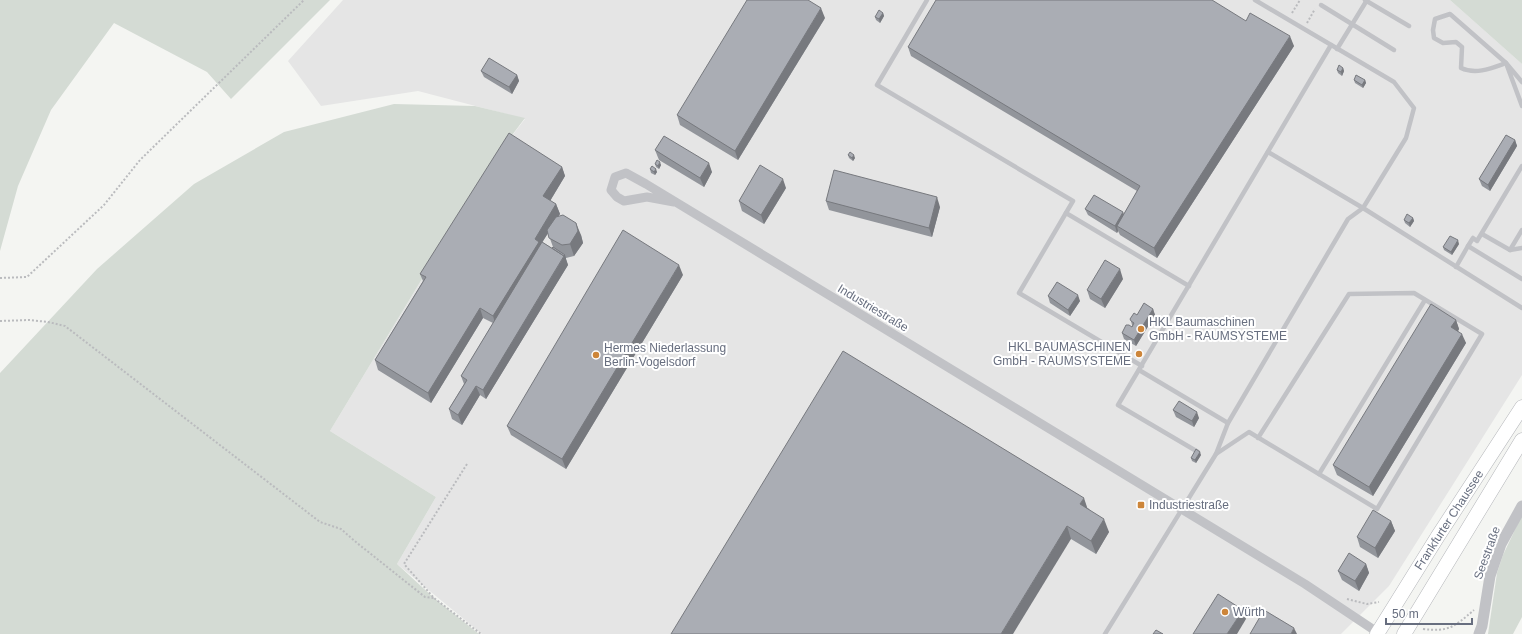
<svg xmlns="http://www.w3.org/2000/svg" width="1522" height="634" font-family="Helvetica,sans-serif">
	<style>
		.built { fill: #e5e5e5 }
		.green { fill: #d4dbd4 }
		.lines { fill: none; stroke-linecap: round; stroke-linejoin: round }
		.primary-casing { stroke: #b4b6ba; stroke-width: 15 }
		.path { stroke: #babbbe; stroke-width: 2; stroke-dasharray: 2 2; stroke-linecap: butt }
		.service { stroke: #c1c2c6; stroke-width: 4.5 }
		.minor { stroke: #c1c2c6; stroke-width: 9 }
		.tertiary { stroke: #c1c2c6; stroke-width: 11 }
		.primary { stroke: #fff; stroke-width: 14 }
		.wall { fill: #92959b; fill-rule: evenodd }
		.shaded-wall { fill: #77797e }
		.building { fill: #aaadb4; stroke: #77797e }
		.poi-dot { fill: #cd8539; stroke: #fff; stroke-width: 1.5 }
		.labels { text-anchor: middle; stroke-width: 4; stroke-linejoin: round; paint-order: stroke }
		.street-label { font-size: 12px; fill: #676e7f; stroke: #fff }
		.poi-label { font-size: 12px; fill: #676e7f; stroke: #fff; text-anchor: start }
	</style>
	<rect width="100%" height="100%" fill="#f4f5f2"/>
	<path class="built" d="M 343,0 L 1450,0 L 1522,64 L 1522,375 L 1389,586 L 1341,634 L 482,634 L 397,564 L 436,497 L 330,431 L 497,155 L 525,119 L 418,91 L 321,106 L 288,61 Z"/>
	<g class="green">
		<path d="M 0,0 L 330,0 L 231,99 L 207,72 L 114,23 L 51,110 L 18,186 L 0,251 Z"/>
		<path d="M 1450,0 L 1522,0 L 1522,64 Z"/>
		<path d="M 394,104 L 475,106 L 525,118 L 497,155 L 330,431 L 436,497 L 397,564 L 434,598 L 479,634 L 0,634 L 0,373 L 97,269 L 194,184 L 284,132 Z"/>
		<path d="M 1522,515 L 1522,617 L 1513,634 L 1488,634 L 1497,573 L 1503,555 Z"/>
	</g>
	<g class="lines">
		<defs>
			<g id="primary">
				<path d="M 1377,634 L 1438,536 L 1522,407"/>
				<path d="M 1404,634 L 1522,440"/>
			</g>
		</defs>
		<use href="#primary" class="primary-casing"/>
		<g class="path">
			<path d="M 1292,13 L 1300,0"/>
			<path d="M 1307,23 L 1315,9"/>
			<path d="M 0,278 L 27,277 L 104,205 L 140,160 L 304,0"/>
			<path d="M 0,321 L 29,320 L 48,322 L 65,326 L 320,522 L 341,529 L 357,543 L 425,597 L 434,598"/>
			<path d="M 467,464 L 404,564 L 434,598 L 481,634"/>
			<path d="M 1347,599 L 1367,604 L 1379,602"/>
			<path d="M 1423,629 C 1449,632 1454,627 1474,610"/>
		</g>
		<g class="service">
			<path d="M 927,0 L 877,85 L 1073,201 L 1019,293 L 1142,366"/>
			<path d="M 1255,0 L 1394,82 L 1414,108 L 1406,138 L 1363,208 L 1268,152"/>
			<path d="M 1365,0 L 1409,26"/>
			<path d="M 1321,5 L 1394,50"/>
			<path d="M 1450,14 L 1506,63 C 1492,68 1476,75 1461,68 L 1462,47 L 1456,42 L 1443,43 L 1434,38 L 1433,30 L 1435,19 Z"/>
			<path d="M 1337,49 L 1367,0"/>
			<path d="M 1522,82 L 1506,63 L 1522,106"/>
			<path d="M 1522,166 L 1477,241 L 1473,238 L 1468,246 L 1522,279"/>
			<path d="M 1066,213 L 1189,286"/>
			<path d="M 1482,234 L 1510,250 L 1522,230"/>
			<path d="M 1510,250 L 1522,248"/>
			<path d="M 1456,267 L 1468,246"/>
			<path d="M 1139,370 L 1228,423"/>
			<path d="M 1198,452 L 1118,405 L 1331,45"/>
			<path d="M 1216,454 L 1249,432 L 1377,509 L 1482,334 L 1414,293 L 1349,294 L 1258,438"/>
			<path d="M 1319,474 L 1425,300"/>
			<path d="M 1105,634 L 1216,454 L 1228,423 L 1348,219 L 1363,208 L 1522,308"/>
		</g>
		<path class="minor" d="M 674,202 L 647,197 L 624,201 L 617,197 L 611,190 L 615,177 L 626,173 L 646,184 L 1305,584 L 1380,634"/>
		<path class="tertiary" d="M 1479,634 L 1482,626 L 1490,576 L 1501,544 L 1522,506"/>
		<use href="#primary" class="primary"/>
	</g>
	<g class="wall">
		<path d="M 883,13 L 884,16 L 880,23 L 876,20 L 875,17 Z"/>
		<path d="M 825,18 L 738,160 L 680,125 L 677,115 Z"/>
		<path d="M 1246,21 L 1294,46 L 1157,258 L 1120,235 L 1118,231 L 1117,233 L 1088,215 L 1085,209 L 1124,214 L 1137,191 L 911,56 L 908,47 Z"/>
		<path d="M 1343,68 L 1344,71 L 1342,76 L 1338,73 L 1337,70 Z"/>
		<path d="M 481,71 L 517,75 L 519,81 L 512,94 L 484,77 Z"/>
		<path d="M 1354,80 L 1365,80 L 1366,83 L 1363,88 L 1355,83 Z"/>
		<path d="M 1515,140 L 1517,146 L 1490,191 L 1482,186 L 1479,179 Z"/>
		<path d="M 655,150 L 712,172 L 704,187 L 659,160 Z"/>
		<path d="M 848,155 L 855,158 L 853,161 L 849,158 Z"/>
		<path d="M 655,164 L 661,165 L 659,169 L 656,167 Z"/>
		<path d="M 562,167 L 565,176 L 550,201 L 556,204 L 560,214 L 558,216 L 581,235 L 583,243 L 574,256 L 566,258 L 566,259 L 568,265 L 486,399 L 480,395 L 462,425 L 452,419 L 449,409 L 464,384 L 461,376 L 493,323 L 483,318 L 431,403 L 378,370 L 375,360 L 423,281 L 420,274 ZM 548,233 L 553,247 L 552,248 L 542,242 Z"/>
		<path d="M 650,169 L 657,172 L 655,175 L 651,173 Z"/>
		<path d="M 786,188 L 764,224 L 742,211 L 739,201 Z"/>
		<path d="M 826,201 L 940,207 L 932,237 L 829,210 Z"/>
		<path d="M 1413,218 L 1414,221 L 1410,227 L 1405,223 L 1404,220 Z"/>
		<path d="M 1459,244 L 1452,255 L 1444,250 L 1443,247 Z"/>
		<path d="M 683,275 L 566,469 L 511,435 L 507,426 Z"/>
		<path d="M 1123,279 L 1105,308 L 1090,299 L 1087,290 Z"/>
		<path d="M 1048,296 L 1080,301 L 1070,316 L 1050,303 Z"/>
		<path d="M 1153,309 L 1155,315 L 1136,346 L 1124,339 L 1122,333 L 1132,327 L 1132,325 L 1131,321 L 1137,315 Z"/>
		<path d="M 1456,320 L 1459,329 L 1458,331 L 1466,343 L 1373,496 L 1337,475 L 1333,465 Z"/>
		<path d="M 1173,410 L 1199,418 L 1194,427 L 1176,417 Z"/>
		<path d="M 1201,455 L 1196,463 L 1192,461 L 1191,458 Z"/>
		<path d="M 1088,508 L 1109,532 L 1096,554 L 1071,539 L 671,634 Z"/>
		<path d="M 1391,521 L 1395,531 L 1378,558 L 1360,547 L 1357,537 Z"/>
		<path d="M 1366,564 L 1369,573 L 1359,591 L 1342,580 L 1338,571 Z"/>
	</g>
	<g class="shaded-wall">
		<path d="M 821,8 L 825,18 L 738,160 L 735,151 Z"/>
		<path d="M 883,13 L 884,16 L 880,23 L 879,19 Z"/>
		<path d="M 1290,36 L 1294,46 L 1157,258 L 1154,248 Z"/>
		<path d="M 1343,68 L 1344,71 L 1342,76 L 1341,72 Z"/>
		<path d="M 517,75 L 519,81 L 512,94 L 509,87 Z"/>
		<path d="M 1365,80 L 1366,83 L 1363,88 L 1362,85 Z"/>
		<path d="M 1515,140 L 1517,146 L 1490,191 L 1488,185 Z"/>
		<path d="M 854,155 L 855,158 L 853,161 L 852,158 Z"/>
		<path d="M 660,162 L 661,165 L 659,169 L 658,166 Z"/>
		<path d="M 709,163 L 712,172 L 704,187 L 700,178 Z"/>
		<path d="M 562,167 L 565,176 L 547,206 L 543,196 Z"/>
		<path d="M 656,169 L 657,172 L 655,175 L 654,172 Z"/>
		<path d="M 783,179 L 786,188 L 764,224 L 761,215 Z"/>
		<path d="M 937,197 L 940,207 L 932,237 L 929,228 Z"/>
		<path d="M 556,204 L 560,214 L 540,246 L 496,326 L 493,316 L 535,239 Z"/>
		<path d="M 1123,212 L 1126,219 L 1117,226 L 1118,231 L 1117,233 L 1115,226 Z"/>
		<path d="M 1413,218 L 1414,221 L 1410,227 L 1409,223 Z"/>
		<path d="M 576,223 L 581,235 L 583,243 L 574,256 L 570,244 Z"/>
		<path d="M 1458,240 L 1459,244 L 1452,255 L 1451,252 Z"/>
		<path d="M 565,255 L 566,258 L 566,259 L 568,265 L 486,399 L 483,390 Z"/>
		<path d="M 679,265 L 683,275 L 566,469 L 562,459 Z"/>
		<path d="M 1120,269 L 1123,279 L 1105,308 L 1101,299 Z"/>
		<path d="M 1078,295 L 1080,301 L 1070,316 L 1068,310 Z"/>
		<path d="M 480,308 L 483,318 L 431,403 L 428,393 Z"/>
		<path d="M 1153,309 L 1155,315 L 1136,346 L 1134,340 Z"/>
		<path d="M 1456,320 L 1459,329 L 1455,337 L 1451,327 Z"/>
		<path d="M 1462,334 L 1466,343 L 1373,496 L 1369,487 Z"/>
		<path d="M 476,386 L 480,395 L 462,425 L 458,415 Z"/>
		<path d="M 1197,412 L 1199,418 L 1194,427 L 1192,421 Z"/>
		<path d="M 1200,452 L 1201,455 L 1196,463 L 1195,460 Z"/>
		<path d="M 1084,498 L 1088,510 L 1080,504 Z"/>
		<path d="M 1104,519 L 1109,532 L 1096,554 L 1091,541 Z"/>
		<path d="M 1391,521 L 1395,531 L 1378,558 L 1375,548 Z"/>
		<path d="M 1067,526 L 1071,539 L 1013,634 L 1001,634 Z"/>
		<path d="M 1366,564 L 1369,573 L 1359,591 L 1355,581 Z"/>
		<path d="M 1243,610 L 1246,619 L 1237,634 L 1227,634 Z"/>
		<path d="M 1294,628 L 1297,634 L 1291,634 Z"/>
	</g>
	<g class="building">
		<path d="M 747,0 L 808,0 L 821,8 L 735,151 L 677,115 Z"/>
		<path d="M 936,0 L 1212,0 L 1246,21 L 1250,13 L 1290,36 L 1154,248 L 1117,226 L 1140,186 L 908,47 Z"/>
		<path d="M 879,10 L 883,13 L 879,19 L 875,17 Z"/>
		<path d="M 489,58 L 517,75 L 509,87 L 481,71 Z"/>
		<path d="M 1339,65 L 1343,68 L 1341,72 L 1337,70 Z"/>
		<path d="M 1356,75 L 1365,80 L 1362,85 L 1354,80 Z"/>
		<path d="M 509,133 L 562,167 L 543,196 L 556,204 L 535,239 L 539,242 L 493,316 L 480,308 L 428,393 L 375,360 L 426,277 L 420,274 Z"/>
		<path d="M 1506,135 L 1515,140 L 1488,185 L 1479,179 Z"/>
		<path d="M 664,136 L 709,163 L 700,178 L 655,150 Z"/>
		<path d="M 850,152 L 854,155 L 852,158 L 848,155 Z"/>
		<path d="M 657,160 L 660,162 L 658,166 L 655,164 Z"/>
		<path d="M 760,165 L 783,179 L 761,215 L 739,201 Z"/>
		<path d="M 652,166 L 656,169 L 654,172 L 650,169 Z"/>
		<path d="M 834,170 L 937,197 L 929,228 L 826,201 Z"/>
		<path d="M 1094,195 L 1123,212 L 1115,226 L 1085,209 Z"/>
		<path d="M 1407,214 L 1413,218 L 1409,223 L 1404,220 Z"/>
		<path d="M 563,215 L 576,223 L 578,231 L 570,244 L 562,245 L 549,238 L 547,230 L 556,217 Z"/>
		<path d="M 623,230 L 679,265 L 562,459 L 507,426 Z"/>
		<path d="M 1450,236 L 1458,240 L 1451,252 L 1443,247 Z"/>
		<path d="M 542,242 L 564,256 L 483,390 L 476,386 L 458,415 L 449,409 L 467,380 L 461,376 Z"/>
		<path d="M 553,247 L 565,255 L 564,256 L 552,248 Z"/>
		<path d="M 1105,260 L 1120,269 L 1101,299 L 1087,290 Z"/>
		<path d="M 1057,282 L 1078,295 L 1068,310 L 1048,296 Z"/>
		<path d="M 1144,303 L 1153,309 L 1134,340 L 1122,333 L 1126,325 L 1129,325 L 1132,327 L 1134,323 L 1131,321 L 1130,319 L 1134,313 L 1137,315 Z"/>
		<path d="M 1431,304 L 1456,320 L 1451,327 L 1462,334 L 1369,487 L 1333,465 Z"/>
		<path d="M 843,351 L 1084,498 L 1080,504 L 1104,519 L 1091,541 L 1067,526 L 1001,634 L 671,634 Z"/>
		<path d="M 1179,401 L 1197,412 L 1192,421 L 1173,410 Z"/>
		<path d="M 1196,449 L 1200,452 L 1195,460 L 1191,458 Z"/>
		<path d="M 1373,510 L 1391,521 L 1375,548 L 1357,537 Z"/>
		<path d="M 1349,553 L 1366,564 L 1355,581 L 1338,571 Z"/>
		<path d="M 1218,594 L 1243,610 L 1227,634 L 1193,634 Z"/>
		<path d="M 1264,610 L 1294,628 L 1291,634 L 1250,634 Z"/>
		<path d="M 1156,630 L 1163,634 L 1153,634 Z"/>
	</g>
	<g class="poi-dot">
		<circle cx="1141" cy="329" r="4"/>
		<circle cx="1139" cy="354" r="4"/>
		<circle cx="596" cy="355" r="4"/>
		<rect x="1137" y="501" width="8" height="8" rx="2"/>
		<circle cx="1225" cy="612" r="4"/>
	</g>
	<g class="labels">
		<g class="street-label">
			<text transform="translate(873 308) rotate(31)" y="4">Industriestraße</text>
			<text transform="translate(1449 520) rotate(-57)" y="4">Frankfurter Chaussee</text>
			<text transform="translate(1487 553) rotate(-70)" y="4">Seestraße</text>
		</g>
		<g class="poi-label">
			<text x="1149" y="326">HKL Baumaschinen<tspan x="1149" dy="14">GmbH - RAUMSYSTEME</tspan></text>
			<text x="1131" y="351" text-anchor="end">HKL BAUMASCHINEN<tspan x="1131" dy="14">GmbH - RAUMSYSTEME</tspan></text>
			<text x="604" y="352">Hermes Niederlassung<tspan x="604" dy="14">Berlin-Vogelsdorf</tspan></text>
			<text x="1149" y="509">Industriestraße</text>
			<text x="1233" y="616">Würth</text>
		</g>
	</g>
	<path d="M1386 618v6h86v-6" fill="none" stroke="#676e7f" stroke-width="2"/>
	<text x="1392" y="618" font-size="12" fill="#676e7f" stroke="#ffffff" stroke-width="3" paint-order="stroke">50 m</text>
</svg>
